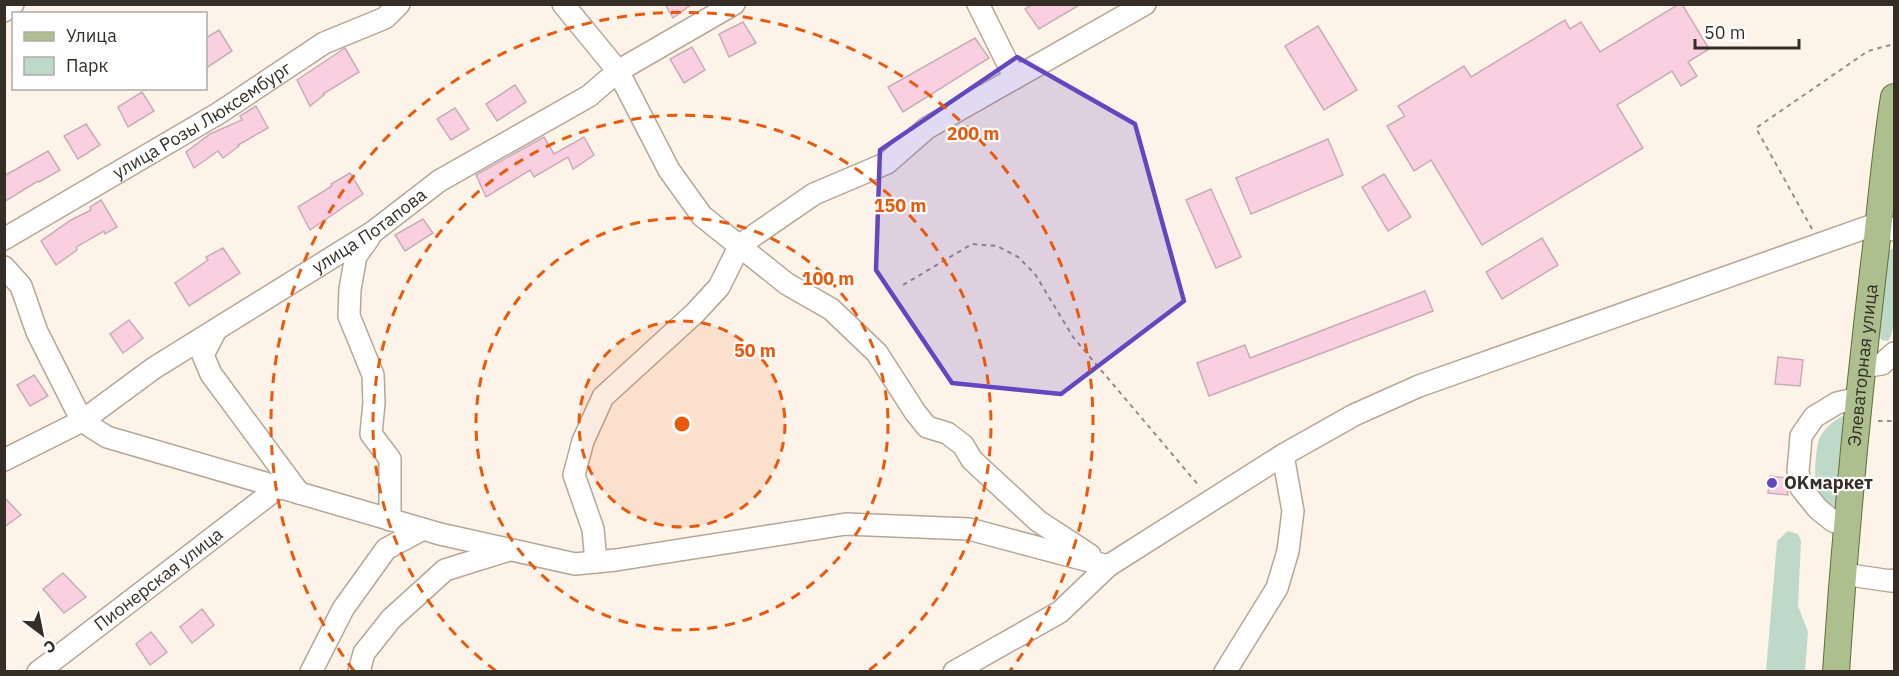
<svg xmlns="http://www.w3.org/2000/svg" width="1899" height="676" font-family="'IBM Plex Sans',sans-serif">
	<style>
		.green { fill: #bfd9c9 }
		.building { fill: #facfe0; stroke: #c6aeb8; stroke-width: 1.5 }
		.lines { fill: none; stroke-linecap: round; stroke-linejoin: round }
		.minor-casing { stroke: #b6a695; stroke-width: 24 }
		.major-casing { stroke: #607039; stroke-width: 28 }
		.path { stroke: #968d85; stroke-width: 2; stroke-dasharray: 4.5 4.5; stroke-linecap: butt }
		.minor { stroke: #fff; stroke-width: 21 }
		.major { stroke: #adbf8e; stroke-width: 26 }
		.marked { fill: #6447bf; fill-opacity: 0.2; stroke: #6447bf; stroke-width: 4.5; stroke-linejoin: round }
		.ring { fill: none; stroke: #e8590c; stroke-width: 3; stroke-dasharray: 10 8 }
		.poi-dot { fill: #6447bf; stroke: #fff; stroke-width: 2 }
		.labels { text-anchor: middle; stroke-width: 4.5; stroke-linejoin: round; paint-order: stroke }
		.street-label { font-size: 18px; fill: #352e27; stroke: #fff }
		.poi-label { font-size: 18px; font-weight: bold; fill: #352e27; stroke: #fff; text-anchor: start }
		.centre { fill: #e8590c; stroke: #fff; stroke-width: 3 }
		.ring-label { font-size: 18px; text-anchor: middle; font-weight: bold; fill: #e8590c; stroke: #fff; stroke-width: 4.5; stroke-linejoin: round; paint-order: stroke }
	</style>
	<rect width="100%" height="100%" fill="#fef3e9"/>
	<g class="green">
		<path d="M 1893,248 L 1894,248 C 1895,265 1899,330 1888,341 L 1882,340 L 1879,336 L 1889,251 Z"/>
		<path d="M 1844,415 L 1838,506 C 1831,505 1826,504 1821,498 C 1812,488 1815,449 1820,437 C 1826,426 1834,421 1844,415 Z"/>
		<path d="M 1788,531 L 1798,534 L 1801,541 L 1798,606 L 1808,632 L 1805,671 L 1766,671 L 1777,541 Z"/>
	</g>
	<g class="building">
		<path d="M 665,4 L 692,4 L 673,18 Z"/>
		<path d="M 1033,4 L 1081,4 L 1039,29 L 1025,9 Z"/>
		<path d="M 1679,4 L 1682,4 L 1709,49 L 1688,62 L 1697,76 L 1681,86 L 1672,71 L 1617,105 L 1643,148 L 1482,245 L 1431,160 L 1414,171 L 1387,126 L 1405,116 L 1398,106 L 1464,66 L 1471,77 L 1565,20 L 1570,29 L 1581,22 L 1600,52 Z"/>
		<path d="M 743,22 L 756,43 L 729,57 L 719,34 Z"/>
		<path d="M 1318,26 L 1357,90 L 1324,110 L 1285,46 Z"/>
		<path d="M 219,30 L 232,51 L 206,68 L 206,38 Z"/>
		<path d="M 975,38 L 989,58 L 903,112 L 888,87 Z"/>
		<path d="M 692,47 L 705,70 L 684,83 L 670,59 Z"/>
		<path d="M 345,48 L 359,72 L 323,94 L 324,95 L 310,106 L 297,80 Z"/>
		<path d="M 515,85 L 526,102 L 497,121 L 486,104 Z"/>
		<path d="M 142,92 L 154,111 L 128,127 L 118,107 Z"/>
		<path d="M 256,106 L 268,128 L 238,145 L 239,146 L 223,158 L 218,151 L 194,168 L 186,152 L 210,134 L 242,120 L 240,116 Z"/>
		<path d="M 455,108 L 469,129 L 451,140 L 437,119 Z"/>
		<path d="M 86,124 L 100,145 L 78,159 L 64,136 Z"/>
		<path d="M 544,137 L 554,154 L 584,137 L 594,155 L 573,169 L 568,157 L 534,177 L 530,170 L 486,197 L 476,175 Z"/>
		<path d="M 1328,139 L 1343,175 L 1251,214 L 1236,178 Z"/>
		<path d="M 48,151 L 60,170 L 39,182 L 38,181 L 4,202 L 4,176 Z"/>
		<path d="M 350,173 L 363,194 L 310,230 L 298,207 L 332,186 L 331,184 Z"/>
		<path d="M 1384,174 L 1411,217 L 1388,231 L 1362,187 Z"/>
		<path d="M 1211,189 L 1241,257 L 1216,268 L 1186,200 Z"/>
		<path d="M 101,200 L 117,227 L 105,234 L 104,231 L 76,247 L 77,250 L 56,265 L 41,241 L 71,220 L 91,210 L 90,207 Z"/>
		<path d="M 423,219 L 433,233 L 405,251 L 395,235 Z"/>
		<path d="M 1542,238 L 1558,265 L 1502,299 L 1486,272 Z"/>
		<path d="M 223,248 L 240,273 L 189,306 L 175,283 L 208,260 L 206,257 Z"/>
		<path d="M 1425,291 L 1433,311 L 1209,396 L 1197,363 L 1245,345 L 1250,358 Z"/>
		<path d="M 129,320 L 143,338 L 123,353 L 110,334 Z"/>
		<path d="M 1778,357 L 1803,360 L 1800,386 L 1775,384 Z"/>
		<path d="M 34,375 L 48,396 L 30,406 L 17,385 Z"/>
		<path d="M 1770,476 L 1786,478 L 1788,495 L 1768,493 Z"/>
		<path d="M 4,497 L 21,515 L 4,527 Z"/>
		<path d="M 63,573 L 86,597 L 64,613 L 43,589 Z"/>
		<path d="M 202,609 L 214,625 L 192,643 L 180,627 Z"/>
		<path d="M 151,632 L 167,652 L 150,665 L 136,644 Z"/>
	</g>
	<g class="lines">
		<defs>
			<g id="minor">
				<path d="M 563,4 L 618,71 L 669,170 L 702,216 L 787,284 L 831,309 L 877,353 L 915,412 L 927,427 L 947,433 L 963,445 L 972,460 L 1038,521 L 1090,555"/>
				<path d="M 978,4 L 1015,78"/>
				<path d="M 4,11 L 13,4"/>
				<path d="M 369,238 L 356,256 L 350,289 L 349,316 L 373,375 L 374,403 L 371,434 L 390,459 L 390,520"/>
				<path id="s1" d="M 4,239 L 219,113 L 324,43 L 385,18 L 399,4"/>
				<path d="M 4,267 L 21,286 L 37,332 L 82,421 L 107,437 L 440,534 L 575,564 L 616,560 L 846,524 L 969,529 L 1108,566"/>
				<path d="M 216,330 L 203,355 L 211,374 L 299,493"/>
				<path d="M 1862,367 L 1882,364 L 1894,353"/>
				<path id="s2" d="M 4,460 L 82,421 L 154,368 L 373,232 L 439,181 L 589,96 L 618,71 L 734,4"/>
				<path d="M 1847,526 L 1833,521 L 1818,509 L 1801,488 L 1798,471 L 1800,449 L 1801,436 L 1814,417 L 1837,403 L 1859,398"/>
				<path d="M 596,562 L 593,529 L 574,475 L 583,441 L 603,397 L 695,313 L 719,287 L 740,245 L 814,194 L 887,163 L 927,128 L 1145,4"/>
				<path d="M 1843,574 L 1891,581 L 1894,580"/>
				<path id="s3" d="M 38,672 L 279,487"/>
				<path d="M 311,672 L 343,609 L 386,549 L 423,529"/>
				<path d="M 359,672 L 364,653 L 391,619 L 445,570 L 509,550"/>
				<path d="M 954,672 L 1060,612 L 1108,566 L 1283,455 L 1354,415 L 1419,386 L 1879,223 L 1894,230"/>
				<path d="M 1225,672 L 1277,588 L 1288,551 L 1293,511 L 1283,455"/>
			</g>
			<g id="major">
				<path id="s4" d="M 1836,672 C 1845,535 1858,399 1874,264 C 1881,208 1885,152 1894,97"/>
			</g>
		</defs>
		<use href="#minor" class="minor-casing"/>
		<use href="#major" class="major-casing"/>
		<g class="path">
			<path d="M 1812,229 L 1756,128 L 1868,51 L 1894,44"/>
			<path d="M 903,285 L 972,244 L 997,246 L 1018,257 L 1035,274 L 1073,337 L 1200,487"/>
			<path d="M 1878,421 L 1894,421"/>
		</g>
		<use href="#minor" class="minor"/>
		<use href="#major" class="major"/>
	</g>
	<path class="marked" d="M 1017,57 L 1135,124 L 1184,301 L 1061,394 L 952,383 L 876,270 L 880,150 Z"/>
	<circle cx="682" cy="424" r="103" fill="#e8590c" fill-opacity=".12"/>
	<g class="ring">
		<circle cx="682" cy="424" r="103"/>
		<circle cx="682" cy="424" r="206"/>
		<path d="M496 671A309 309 0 1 1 868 671"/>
		<path d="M354 671A411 411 0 1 1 1010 671"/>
	</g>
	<circle class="poi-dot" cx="1772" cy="483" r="6"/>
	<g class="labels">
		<g class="street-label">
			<text dy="6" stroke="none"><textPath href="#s1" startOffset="231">улица Розы Люксембург</textPath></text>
			<text dy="6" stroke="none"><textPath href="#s2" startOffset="432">улица Потапова</textPath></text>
			<text dy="6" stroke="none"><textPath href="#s4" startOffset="308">Элеваторная улица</textPath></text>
			<text dy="6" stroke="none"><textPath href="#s3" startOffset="152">Пионерская улица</textPath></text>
		</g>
		<g class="poi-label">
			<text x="1784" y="489">OKмаркет</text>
		</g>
	</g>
	<circle cx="682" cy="424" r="9" class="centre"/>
	<g class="ring-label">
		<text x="973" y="140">200 m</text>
		<text x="900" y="212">150 m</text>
		<text x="828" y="285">100 m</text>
		<text x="755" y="357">50 m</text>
	</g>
	<rect width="1899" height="676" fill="none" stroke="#352e27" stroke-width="12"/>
	<rect x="12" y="12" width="195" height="78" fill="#ffffff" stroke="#aeaba9" stroke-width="1.5"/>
	<rect x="24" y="32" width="30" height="9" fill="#adbf8e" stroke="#aeaba9" stroke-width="1.5"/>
	<text x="66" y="42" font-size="18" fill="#352e27">Улица</text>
	<rect x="24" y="57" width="30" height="18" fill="#bfd9c9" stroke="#aeaba9" stroke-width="1.5"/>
	<text x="66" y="72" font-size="18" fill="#352e27">Парк</text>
	<g transform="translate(42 634) rotate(148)" stroke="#ffffff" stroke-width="4.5" paint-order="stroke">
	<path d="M0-4.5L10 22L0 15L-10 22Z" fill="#352e27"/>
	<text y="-9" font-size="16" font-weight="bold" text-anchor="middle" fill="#352e27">С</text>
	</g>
	<path d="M1695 39v9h104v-9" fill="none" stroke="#352e27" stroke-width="3"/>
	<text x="1704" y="39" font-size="18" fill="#352e27" stroke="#ffffff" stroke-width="4.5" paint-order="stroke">50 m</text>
</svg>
